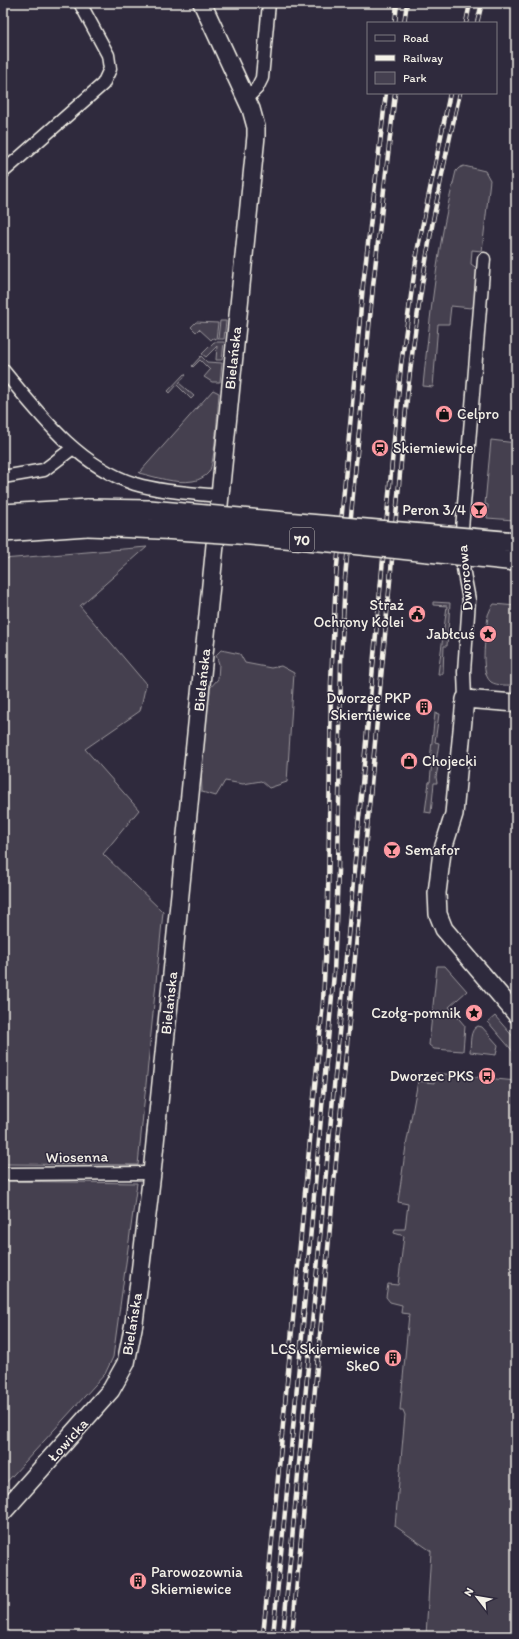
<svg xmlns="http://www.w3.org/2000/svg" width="519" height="1639" font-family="Itim,sans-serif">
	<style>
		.green { fill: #454050; stroke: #9c989c }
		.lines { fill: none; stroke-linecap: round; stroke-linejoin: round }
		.street-casing { stroke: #f4f1e8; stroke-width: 15 }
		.secondary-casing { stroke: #f4f1e8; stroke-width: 20 }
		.primary-casing { stroke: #f4f1e8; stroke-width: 22 }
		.street { stroke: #2f2a3d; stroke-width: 12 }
		.secondary { stroke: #2f2a3d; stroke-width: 17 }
		.primary { stroke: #2f2a3d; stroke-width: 19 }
		.rail-casing { stroke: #f4f1e8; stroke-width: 4.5 }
		.rail { stroke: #2f2a3d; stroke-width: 3; stroke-dasharray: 9; stroke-linecap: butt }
		.primary-bridge-casing { stroke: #f4f1e8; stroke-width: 22; stroke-linecap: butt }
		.primary-bridge { stroke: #2f2a3d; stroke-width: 19 }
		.labels { text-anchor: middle; stroke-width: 3; stroke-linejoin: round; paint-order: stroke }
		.shield { fill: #2f2a3d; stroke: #b9b5b5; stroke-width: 1 }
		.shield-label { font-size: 14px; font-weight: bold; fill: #f4f1e8 }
		.street-label { font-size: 15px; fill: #f4f1e8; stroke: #2f2a3d }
		.poi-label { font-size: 15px; fill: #f4f1e8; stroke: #2f2a3d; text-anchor: end }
	</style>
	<rect width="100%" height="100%" fill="#2f2a3d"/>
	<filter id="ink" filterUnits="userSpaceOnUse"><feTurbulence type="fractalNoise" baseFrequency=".025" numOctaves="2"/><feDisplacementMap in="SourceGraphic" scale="8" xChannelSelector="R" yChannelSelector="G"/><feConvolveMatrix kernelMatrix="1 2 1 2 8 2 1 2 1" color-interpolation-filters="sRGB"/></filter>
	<g filter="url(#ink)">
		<g class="green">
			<path d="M 464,166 L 485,171 L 490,180 L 482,251 L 472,250 L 471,264 L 478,269 L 475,305 L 471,308 L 451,306 L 449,324 L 438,324 L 433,387 L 423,386 C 430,314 438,241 456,171 L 459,168 Z"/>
			<path d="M 220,321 L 226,321 L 224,339 L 218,339 Z"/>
			<path d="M 196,322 L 218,323 L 216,339 L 213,338 L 211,340 L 199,329 L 196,332 L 191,327 Z"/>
			<path d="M 214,342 L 224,342 L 222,360 L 216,360 L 217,346 L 206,357 L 202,354 Z"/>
			<path d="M 201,356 L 207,362 L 222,363 L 220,382 L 212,382 L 204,377 L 210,370 L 200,360 L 193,367 L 192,366 Z"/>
			<path d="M 184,374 L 186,375 L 179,383 L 194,396 L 191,399 L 177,385 L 170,393 L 168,391 Z"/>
			<path d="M 213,390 L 219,393 C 218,407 215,463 209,472 C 205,477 199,480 193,481 C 175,484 156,477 139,473 Z"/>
			<path d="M 491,440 L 516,443 L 516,489 L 514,520 L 487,518 L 488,505 L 485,504 Z"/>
			<path d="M 147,547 L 80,606 L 146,684 L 140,711 L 85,749 L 139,810 L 103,854 L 163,912 L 138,1165 L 3,1164 L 3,559 Z"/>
			<path d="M 433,602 L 450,603 L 447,646 L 444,646 L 443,674 L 438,674 L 447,606 L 433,605 Z"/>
			<path d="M 494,604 L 516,606 L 516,685 C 509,685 497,686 491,682 C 478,672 487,630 488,615 L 491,608 Z"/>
			<path d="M 221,650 L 240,654 L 245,663 L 271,668 L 281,666 L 294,673 L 287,782 L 269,788 L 261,781 L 243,784 L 225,781 L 216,796 L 202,792 L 201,767 L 209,689 L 218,679 L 219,664 L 216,655 Z"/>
			<path d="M 435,713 L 439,714 L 435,742 L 439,743 L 436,762 L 439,762 L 436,777 L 437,783 L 434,783 L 431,813 L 425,812 L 429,782 L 430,782 L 432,761 L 430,760 Z"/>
			<path d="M 437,966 L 445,966 L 467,991 L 449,1007 L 465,1026 L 463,1051 L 434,1049 L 429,1045 Z"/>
			<path d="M 495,1016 L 516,1040 L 516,1055 L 488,1022 Z"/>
			<path d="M 478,1026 L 482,1027 L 498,1045 L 496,1055 L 470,1052 C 471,1043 469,1030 478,1026 Z"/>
			<path d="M 435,1073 L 516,1081 L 516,1636 L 426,1636 L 431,1551 L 395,1526 L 405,1415 L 403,1410 L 400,1410 L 409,1314 L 401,1313 L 402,1305 L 390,1302 L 386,1297 L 388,1284 L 398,1285 L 404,1236 L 394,1233 L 395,1229 L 405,1229 L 408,1204 L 398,1202 L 406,1146 L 418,1081 L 434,1083 Z"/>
			<path d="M 3,1181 L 137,1183 L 113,1357 L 105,1374 L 3,1486 Z"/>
		</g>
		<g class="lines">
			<defs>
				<g id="street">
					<path d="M 246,99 L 257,88 L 262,78 L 269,3"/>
					<path d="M 3,172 L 103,84 L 110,69 L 108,55 L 80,3"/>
					<path d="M 3,370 C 40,415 77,465 135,484 C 162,492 191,493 219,496"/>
					<path d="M 3,477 L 44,470 L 73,448"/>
					<path d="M 465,699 L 464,672 L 469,600 L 463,568 L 462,529 L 484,259"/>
					<path d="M 3,1174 L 152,1173"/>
				</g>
				<g id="secondary">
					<path d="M 516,703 L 465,699 L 454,814 L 442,852 L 437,893 L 438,914 L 444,929 L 516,1014"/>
					<path d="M 3,1512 L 111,1390 L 126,1363 L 134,1323 L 152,1173 L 256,136 L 256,127 L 251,109 L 202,3"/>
				</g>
				<g id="primary">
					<path d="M 3,514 L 88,509"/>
					<path d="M 3,532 L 87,526"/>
				</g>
			</defs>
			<use href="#street" class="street-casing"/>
			<use href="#secondary" class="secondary-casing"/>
			<use href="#primary" class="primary-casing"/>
			<use href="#street" class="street"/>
			<use href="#secondary" class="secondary"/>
			<use href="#primary" class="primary"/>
			<defs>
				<g id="rail">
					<path d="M 395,23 L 397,3"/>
					<path d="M 404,23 L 407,3"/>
					<path d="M 466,23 L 470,3"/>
					<path d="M 477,23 L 482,3"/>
					<path d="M 303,1318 L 334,973 L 338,871 L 341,661 L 345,578 L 373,286 L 395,93"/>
					<path d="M 263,1636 L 323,1002 L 328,900 L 331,682 L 336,577 L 363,285 L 386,93"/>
					<path d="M 273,1636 L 304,1314"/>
					<path d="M 283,1636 L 401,365 L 418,247 L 450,93"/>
					<path d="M 292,1636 L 407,398 C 418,295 436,194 460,93"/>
				</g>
			</defs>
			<use href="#rail" class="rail-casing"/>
			<use href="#rail" class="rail"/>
			<defs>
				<g id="primary-bridge">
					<path d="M 88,509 L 149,510 L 516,542"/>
					<path d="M 87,526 C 230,530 373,546 516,561"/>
				</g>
			</defs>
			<use href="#primary-bridge" class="primary-bridge-casing"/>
			<use href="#primary-bridge" class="primary-bridge"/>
		</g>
	</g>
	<defs>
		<symbol id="shop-disc" viewBox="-11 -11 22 22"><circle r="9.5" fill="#ff9aa2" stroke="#2f2a3d"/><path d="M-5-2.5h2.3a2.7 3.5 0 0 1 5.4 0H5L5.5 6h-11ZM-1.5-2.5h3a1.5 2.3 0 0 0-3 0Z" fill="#111"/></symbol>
		<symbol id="station-disc" viewBox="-11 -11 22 22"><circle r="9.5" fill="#ff9aa2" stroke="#2f2a3d"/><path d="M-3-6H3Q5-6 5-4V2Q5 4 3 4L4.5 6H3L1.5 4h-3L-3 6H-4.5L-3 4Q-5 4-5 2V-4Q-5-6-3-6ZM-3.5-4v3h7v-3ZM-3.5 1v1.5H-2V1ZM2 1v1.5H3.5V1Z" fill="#111"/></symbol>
		<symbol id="bar-disc" viewBox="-11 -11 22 22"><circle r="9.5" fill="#ff9aa2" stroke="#2f2a3d"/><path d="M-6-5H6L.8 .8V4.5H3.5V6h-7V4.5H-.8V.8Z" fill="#111"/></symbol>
		<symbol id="civic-disc" viewBox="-11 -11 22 22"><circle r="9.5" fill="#ff9aa2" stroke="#2f2a3d"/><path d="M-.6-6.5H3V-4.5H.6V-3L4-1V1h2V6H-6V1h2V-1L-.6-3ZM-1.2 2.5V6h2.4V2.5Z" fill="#111"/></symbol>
		<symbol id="sight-disc" viewBox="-11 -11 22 22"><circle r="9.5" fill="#ff9aa2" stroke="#2f2a3d"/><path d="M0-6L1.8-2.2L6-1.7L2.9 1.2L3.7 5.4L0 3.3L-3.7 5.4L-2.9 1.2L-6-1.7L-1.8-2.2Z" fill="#111"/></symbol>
		<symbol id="building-disc" viewBox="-11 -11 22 22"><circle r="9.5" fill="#ff9aa2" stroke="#2f2a3d"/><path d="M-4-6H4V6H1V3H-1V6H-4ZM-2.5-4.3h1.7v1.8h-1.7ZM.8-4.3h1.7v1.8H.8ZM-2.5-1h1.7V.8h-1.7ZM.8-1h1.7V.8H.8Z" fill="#111"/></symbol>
		<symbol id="bus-disc" viewBox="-11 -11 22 22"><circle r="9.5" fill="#ff9aa2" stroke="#2f2a3d"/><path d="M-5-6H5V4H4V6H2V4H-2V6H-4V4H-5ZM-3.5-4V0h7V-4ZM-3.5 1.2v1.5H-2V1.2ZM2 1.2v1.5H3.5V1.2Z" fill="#111"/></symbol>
	</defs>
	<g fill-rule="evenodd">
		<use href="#shop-disc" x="434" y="404" width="20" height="20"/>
		<use href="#station-disc" x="370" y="438" width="20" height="20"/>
		<use href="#bar-disc" x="469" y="500" width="20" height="20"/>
		<use href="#civic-disc" x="407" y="604" width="20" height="20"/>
		<use href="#sight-disc" x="478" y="624" width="20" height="20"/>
		<use href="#building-disc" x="414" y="697" width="20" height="20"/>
		<use href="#shop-disc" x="399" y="751" width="20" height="20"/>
		<use href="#bar-disc" x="382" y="840" width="20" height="20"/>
		<use href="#sight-disc" x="464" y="1003" width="20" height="20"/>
		<use href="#bus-disc" x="477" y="1066" width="20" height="20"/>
		<use href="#building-disc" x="383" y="1348" width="20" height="20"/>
		<use href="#building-disc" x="128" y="1571" width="20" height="20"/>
	</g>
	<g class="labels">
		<rect class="shield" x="290" y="528" width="24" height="24" rx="3"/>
		<g class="shield-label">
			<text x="302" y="545">70</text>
		</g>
		<g class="street-label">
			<text transform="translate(233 358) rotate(-84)" y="5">Bielańska</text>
			<text transform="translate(465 578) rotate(-95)" y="5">Dworcowa</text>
			<text transform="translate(202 680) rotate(-84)" y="5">Bielańska</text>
			<text transform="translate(169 1003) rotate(-84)" y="5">Bielańska</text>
			<text transform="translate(77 1157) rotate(-1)" y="5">Wiosenna</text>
			<text transform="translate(132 1324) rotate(-81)" y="5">Bielańska</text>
			<text transform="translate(68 1440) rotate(-48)" y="5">Łowicka</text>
		</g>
		<g class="poi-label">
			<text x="457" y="419" text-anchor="start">Celpro</text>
			<text x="393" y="453" text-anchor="start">Skierniewice</text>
			<text x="466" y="515">Peron 3/4</text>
			<text x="404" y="610">Straż<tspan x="404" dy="17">Ochrony Kolei</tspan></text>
			<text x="475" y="639">Jabłcuś</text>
			<text x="411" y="703">Dworzec PKP<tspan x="411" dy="17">Skierniewice</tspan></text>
			<text x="422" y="766" text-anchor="start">Chojecki</text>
			<text x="405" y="855" text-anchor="start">Semafor</text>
			<text x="461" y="1018">Czołg-pomnik</text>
			<text x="474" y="1081">Dworzec PKS</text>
			<text x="380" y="1354">LCS Skierniewice<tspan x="380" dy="17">SkeO</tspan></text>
			<text x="151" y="1577" text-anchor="start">Parowozownia<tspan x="151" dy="17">Skierniewice</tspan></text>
		</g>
	</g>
	<rect width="519" height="1639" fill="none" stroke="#2f2a3d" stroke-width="16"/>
	<rect x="8" y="8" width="503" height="1623" fill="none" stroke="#f4f1e8" stroke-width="1.5" filter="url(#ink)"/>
	<rect x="367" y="22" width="130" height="72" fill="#2f2a3d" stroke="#7e7a81"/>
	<rect x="375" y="35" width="20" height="6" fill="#2f2a3d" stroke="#7e7a81"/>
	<text x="403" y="42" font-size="12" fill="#f4f1e8">Road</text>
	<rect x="375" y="55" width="20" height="6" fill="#f4f1e8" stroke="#7e7a81"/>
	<text x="403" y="62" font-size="12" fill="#f4f1e8">Railway</text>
	<rect x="375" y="72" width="20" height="12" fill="#454050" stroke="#7e7a81"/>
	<text x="403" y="82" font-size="12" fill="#f4f1e8">Park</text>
	<g transform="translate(477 1597) rotate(301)" stroke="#2f2a3d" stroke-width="3" paint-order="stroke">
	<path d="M0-3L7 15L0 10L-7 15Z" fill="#f4f1e8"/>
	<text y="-6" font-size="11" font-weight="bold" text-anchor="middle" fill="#f4f1e8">N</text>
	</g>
</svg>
